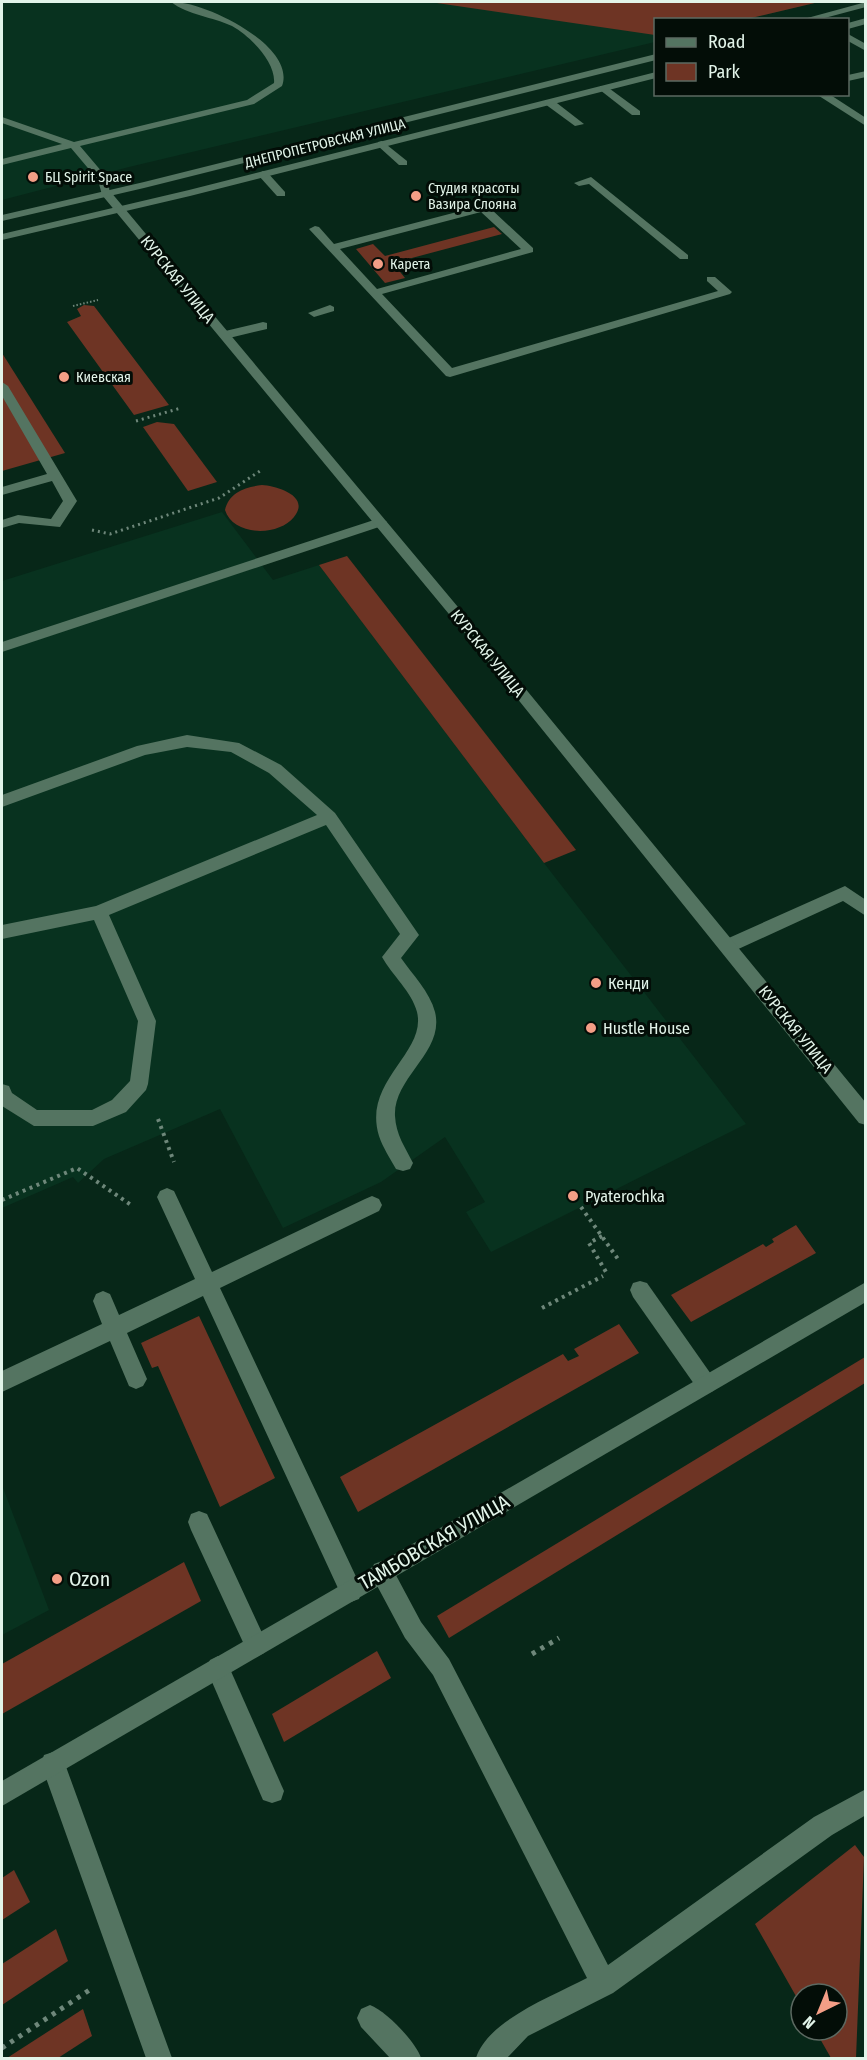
<svg xmlns="http://www.w3.org/2000/svg" width="867" height="2060" font-family="'Fira Sans Condensed',sans-serif">
	<style>
		.built { fill: #08321f }
		.green { fill: #6e3424 }
		.lines { fill: none; stroke-linecap: round; stroke-linejoin: round }
		.path-far3 { stroke: #6e877a; stroke-width: 2; stroke-dasharray: 1.5 2; stroke-linecap: butt }
		.path-far2 { stroke: #6e877a; stroke-width: 3; stroke-dasharray: 2 4; stroke-linecap: butt }
		.path-far1 { stroke: #6e877a; stroke-width: 4; stroke-dasharray: 3 4.5; stroke-linecap: butt }
		.path { stroke: #6e877a; stroke-width: 5; stroke-dasharray: 4 6; stroke-linecap: butt }
		.lane { fill: #547461; fill-rule: evenodd }
		.street { fill: #547461; fill-rule: evenodd }
		.secondary { fill: #547461; fill-rule: evenodd }
		.poi-dot { fill: #f49e86; stroke: #030d07; stroke-width: 2 }
		.labels { text-anchor: middle; stroke-width: 6; stroke-linejoin: round; paint-order: stroke }
		.far-street-label { font-size: 14px; fill: #e2f4e9; stroke: #030d07 }
		.far-poi-label { font-size: 14px; fill: #e2f4e9; stroke: #030d07; text-anchor: start }
		.street-label { font-size: 16px; fill: #e2f4e9; stroke: #030d07 }
		.poi-label { font-size: 16px; fill: #e2f4e9; stroke: #030d07; text-anchor: start }
		.near-street-label { font-size: 20px; fill: #e2f4e9; stroke: #030d07 }
		.near-poi-label { font-size: 20px; fill: #e2f4e9; stroke: #030d07; text-anchor: start }
	</style>
	<rect width="100%" height="100%" fill="#072718"/>
	<g class="built">
		<path d="M 2,2 L 819,2 L 747,19 L 656,20 L 655,42 L 129,167 L 2,200 Z"/>
		<path d="M 222,512 L 273,580 L 319,565 L 544,863 L 746,1124 L 491,1252 L 466,1212 L 485,1202 L 445,1137 L 381,1182 L 283,1228 L 220,1109 L 104,1159 L 78,1183 L 73,1177 L 2,1208 L 2,581 Z"/>
		<path d="M 2,1485 L 49,1610 L 2,1635 Z"/>
	</g>
	<g class="green">
		<path d="M 430,2 L 819,2 L 747,19 L 656,20 L 655,35 Z"/>
		<path d="M 494,227 L 502,234 L 393,263 L 405,278 L 385,283 L 356,249 L 373,244 L 385,256 Z"/>
		<path d="M 84,305 L 94,306 L 169,405 L 134,415 L 67,322 L 81,316 L 77,309 Z"/>
		<path d="M 2,353 L 65,453 L 2,471 Z"/>
		<path d="M 157,422 L 174,424 L 217,482 L 188,491 L 143,427 Z"/>
		<path d="M 262,485 C 277,486 311,496 294,517 C 278,537 233,536 225,510 C 229,492 246,487 262,485 Z"/>
		<path d="M 347,556 L 576,850 L 544,863 L 319,565 Z"/>
		<path d="M 796,1225 L 816,1253 L 691,1322 L 671,1295 L 763,1244 L 766,1247 L 774,1242 L 772,1239 Z"/>
		<path d="M 199,1316 L 275,1478 L 220,1507 L 158,1366 L 152,1368 L 141,1343 Z"/>
		<path d="M 619,1324 L 639,1353 L 358,1512 L 340,1477 L 563,1354 L 568,1361 L 579,1356 L 574,1349 Z"/>
		<path d="M 865,1357 L 865,1383 L 449,1638 L 437,1616 Z"/>
		<path d="M 184,1562 L 201,1601 L 2,1714 L 2,1664 Z"/>
		<path d="M 377,1651 L 391,1678 L 284,1742 L 272,1714 Z"/>
		<path d="M 855,1845 L 864,1857 L 856,2058 L 831,2058 L 815,2030 L 837,2030 L 837,1994 L 801,1994 L 801,2005 L 755,1924 Z"/>
		<path d="M 14,1870 L 30,1902 L 2,1920 L 2,1878 Z"/>
		<path d="M 56,1929 L 68,1961 L 2,2005 L 2,1964 Z"/>
		<path d="M 83,2009 L 92,2036 L 58,2058 L 7,2058 Z"/>
	</g>
	<g class="lines">
		<path class="path-far3" d="M 73,306 L 98,300"/>
		<g class="path-far2">
			<path d="M 136,421 L 181,408"/>
			<path d="M 92,530 L 110,534 L 219,498 L 260,471"/>
		</g>
		<g class="path-far1">
			<path d="M 158,1119 L 174,1162"/>
			<path d="M 2,1200 L 77,1168 L 131,1205"/>
			<path d="M 581,1207 L 618,1259"/>
			<path d="M 602,1236 L 589,1243 L 606,1272"/>
			<path d="M 542,1308 L 603,1276"/>
		</g>
		<g class="path">
			<path d="M 532,1654 L 559,1638"/>
			<path d="M 2,2048 L 91,1989"/>
		</g>
		<g class="lane">
			<path d="M 171,2 C 203,0 297,46 282,86 L 254,104 L 80,146 L 108,179 L 110,195 L 102,195 L 98,180 L 71,148 L 2,165 L 2,159 L 62,144 L 2,123 L 2,117 L 74,142 L 247,100 L 274,83 C 276,62 250,36 232,26 C 213,17 188,15 171,2 Z"/>
			<path d="M 848,34 L 866,44 L 866,51 L 848,41 Z"/>
			<path d="M 866,71 L 866,77 L 848,81 L 848,75 Z"/>
			<path d="M 600,86 L 606,86 L 640,111 L 640,115 L 632,115 L 600,90 Z"/>
			<path d="M 816,94 L 829,94 L 866,118 L 866,126 Z"/>
			<path d="M 545,100 L 553,100 L 584,124 L 575,126 L 545,104 Z"/>
			<path d="M 382,141 L 407,161 L 407,165 L 399,165 L 378,146 L 378,142 Z"/>
			<path d="M 263,171 L 267,172 L 285,192 L 285,196 L 277,196 L 259,176 L 258,174 Z"/>
			<path d="M 591,177 L 688,255 L 688,259 L 680,259 L 589,184 L 579,186 L 574,183 Z"/>
			<path d="M 503,200 L 508,203 L 507,205 L 491,209 L 533,248 L 533,252 L 382,294 L 452,368 L 718,291 L 707,281 L 707,277 L 715,277 L 732,292 L 730,294 L 450,377 L 446,376 L 309,229 L 315,226 L 319,227 L 334,244 ZM 481,212 L 521,249 L 377,289 L 340,249 Z"/>
			<path d="M 330,305 L 334,307 L 334,311 L 314,317 L 308,313 Z"/>
			<path d="M 263,322 L 267,323 L 267,329 L 225,339 L 219,335 L 221,332 Z"/>
			<path d="M 2,382 L 8,386 L 77,501 L 60,527 L 19,523 L 2,528 L 2,520 L 18,515 L 51,519 L 63,501 L 52,481 L 2,495 L 2,487 L 47,474 L 2,396 Z"/>
			<path d="M 380,518 L 387,522 L 385,525 L 2,652 L 2,642 Z"/>
			<path d="M 187,735 L 239,743 L 281,765 L 335,813 L 419,935 L 401,958 C 412,974 430,992 435,1012 C 445,1052 393,1077 395,1116 C 396,1135 405,1147 413,1163 L 410,1169 L 403,1171 L 396,1169 C 390,1158 383,1148 379,1136 C 362,1081 427,1053 417,1012 C 412,992 392,975 382,957 L 400,934 L 326,825 L 109,915 L 156,1021 L 148,1084 L 146,1090 L 126,1112 L 93,1126 L 34,1126 L 2,1106 L 2,1084 L 9,1086 L 12,1093 L 37,1110 L 92,1110 L 112,1100 L 130,1081 L 138,1021 L 94,920 L 2,939 L 2,925 L 96,906 L 317,815 L 269,773 L 231,752 L 187,747 L 145,755 L 2,807 L 2,795 L 137,746 Z"/>
			<path d="M 845,886 L 866,900 L 866,916 L 843,901 L 734,951 L 728,953 L 722,951 L 719,946 L 722,941 Z"/>
			<path d="M 167,1188 L 174,1191 L 212,1272 L 365,1199 L 372,1196 L 379,1199 L 382,1205 L 379,1211 L 220,1288 L 359,1583 L 362,1591 L 359,1599 L 351,1602 L 343,1599 L 203,1296 L 127,1333 L 147,1379 L 143,1386 L 136,1389 L 129,1386 L 110,1341 L 2,1392 L 2,1371 L 102,1324 L 93,1301 L 96,1294 L 103,1291 L 110,1294 L 119,1315 L 195,1279 L 157,1197 L 160,1191 Z"/>
			<path d="M 640,1281 L 647,1283 L 713,1377 L 717,1384 L 713,1391 L 706,1394 L 699,1391 L 633,1297 L 630,1290 L 633,1283 Z"/>
			<path d="M 199,1511 L 207,1514 L 264,1637 L 268,1645 L 264,1653 L 256,1657 L 248,1653 L 191,1530 L 188,1522 L 191,1514 Z"/>
			<path d="M 382,1561 L 390,1564 L 421,1622 L 449,1659 L 608,1965 L 814,1817 L 866,1789 L 866,1815 L 832,1835 L 613,1993 L 528,2036 L 507,2058 L 476,2058 C 488,2020 553,1996 587,1978 L 433,1675 L 405,1638 L 374,1580 L 371,1572 L 374,1564 Z"/>
			<path d="M 218,1656 L 226,1660 L 284,1791 L 281,1800 L 272,1803 L 263,1800 L 206,1668 L 210,1660 Z"/>
			<path d="M 53,1752 L 62,1755 L 65,1764 L 172,2058 L 146,2058 L 41,1764 L 44,1755 Z"/>
			<path d="M 370,2005 C 386,2011 416,2042 421,2058 L 390,2058 L 361,2027 L 357,2018 L 361,2009 Z"/>
		</g>
		<path class="street" d="M 106,190 L 110,191 L 473,625 L 866,1103 L 866,1125 L 859,1123 L 463,631 L 102,195 L 102,191 Z"/>
		<g class="secondary">
			<path d="M 866,2 L 866,7 L 817,20 L 800,20 Z"/>
			<path d="M 866,18 L 866,24 L 848,29 L 848,23 Z"/>
			<path d="M 656,54 L 656,60 L 144,188 L 2,221 L 2,215 L 144,182 Z"/>
			<path d="M 656,72 L 656,78 L 190,196 L 2,240 L 2,234 L 189,190 Z"/>
			<path d="M 866,1282 L 866,1302 L 2,1806 L 2,1781 Z"/>
		</g>
	</g>
	<g class="poi-dot">
		<circle cx="33" cy="177" r="6"/>
		<circle cx="416" cy="196" r="6"/>
		<circle cx="378" cy="264" r="6"/>
		<circle cx="64" cy="377" r="6"/>
		<circle cx="596" cy="983" r="6"/>
		<circle cx="591" cy="1028" r="6"/>
		<circle cx="573" cy="1196" r="6"/>
		<circle cx="57" cy="1579" r="6"/>
	</g>
	<g class="labels">
		<g class="far-street-label">
			<text transform="translate(325 143) rotate(-14)" y="5">ДНЕПРОПЕТРОВСКАЯ УЛИЦА</text>
		</g>
		<g class="far-poi-label">
			<text x="45" y="182">БЦ Spirit Space</text>
			<text x="428" y="193">Студия красоты<tspan x="428" dy="16">Вазира Слояна</tspan></text>
			<text x="390" y="269">Карета</text>
			<text x="76" y="382">Киевская</text>
		</g>
		<g class="street-label">
			<text transform="translate(178 279) rotate(51)" y="6">КУРСКАЯ УЛИЦА</text>
			<text transform="translate(488 653) rotate(51)" y="6">КУРСКАЯ УЛИЦА</text>
			<text transform="translate(796 1029) rotate(51)" y="6">КУРСКАЯ УЛИЦА</text>
		</g>
		<g class="poi-label">
			<text x="608" y="989">Кенди</text>
			<text x="603" y="1034">Hustle House</text>
			<text x="585" y="1202">Pyaterochka</text>
		</g>
		<g class="near-street-label">
			<text transform="translate(434 1542) rotate(-30)" y="7">ТАМБОВСКАЯ УЛИЦА</text>
		</g>
		<g class="near-poi-label">
			<text x="69" y="1586">Ozon</text>
		</g>
	</g>
	<rect width="867" height="2060" fill="none" stroke="#e2f4e9" stroke-width="6"/>
	<rect x="654" y="18" width="195" height="78" fill="#030d07" stroke="#5c6961" stroke-width="1.5"/>
	<rect x="666" y="38" width="30" height="9" fill="#547461" stroke="#5c6961" stroke-width="1.5"/>
	<text x="708" y="48" font-size="18" fill="#e2f4e9">Road</text>
	<rect x="666" y="63" width="30" height="18" fill="#6e3424" stroke="#5c6961" stroke-width="1.5"/>
	<text x="708" y="78" font-size="18" fill="#e2f4e9">Park</text>
	<g transform="translate(819 2012) rotate(223)"><circle r="28" fill="#030d07" stroke="#5c6961" stroke-width="1.5"/>
	<path d="M0-4.5L10 22L0 15L-10 22Z" fill="#f49e86"/>
	<text y="-9" font-size="16" font-weight="bold" text-anchor="middle" fill="#e2f4e9">N</text>
	</g>
</svg>
